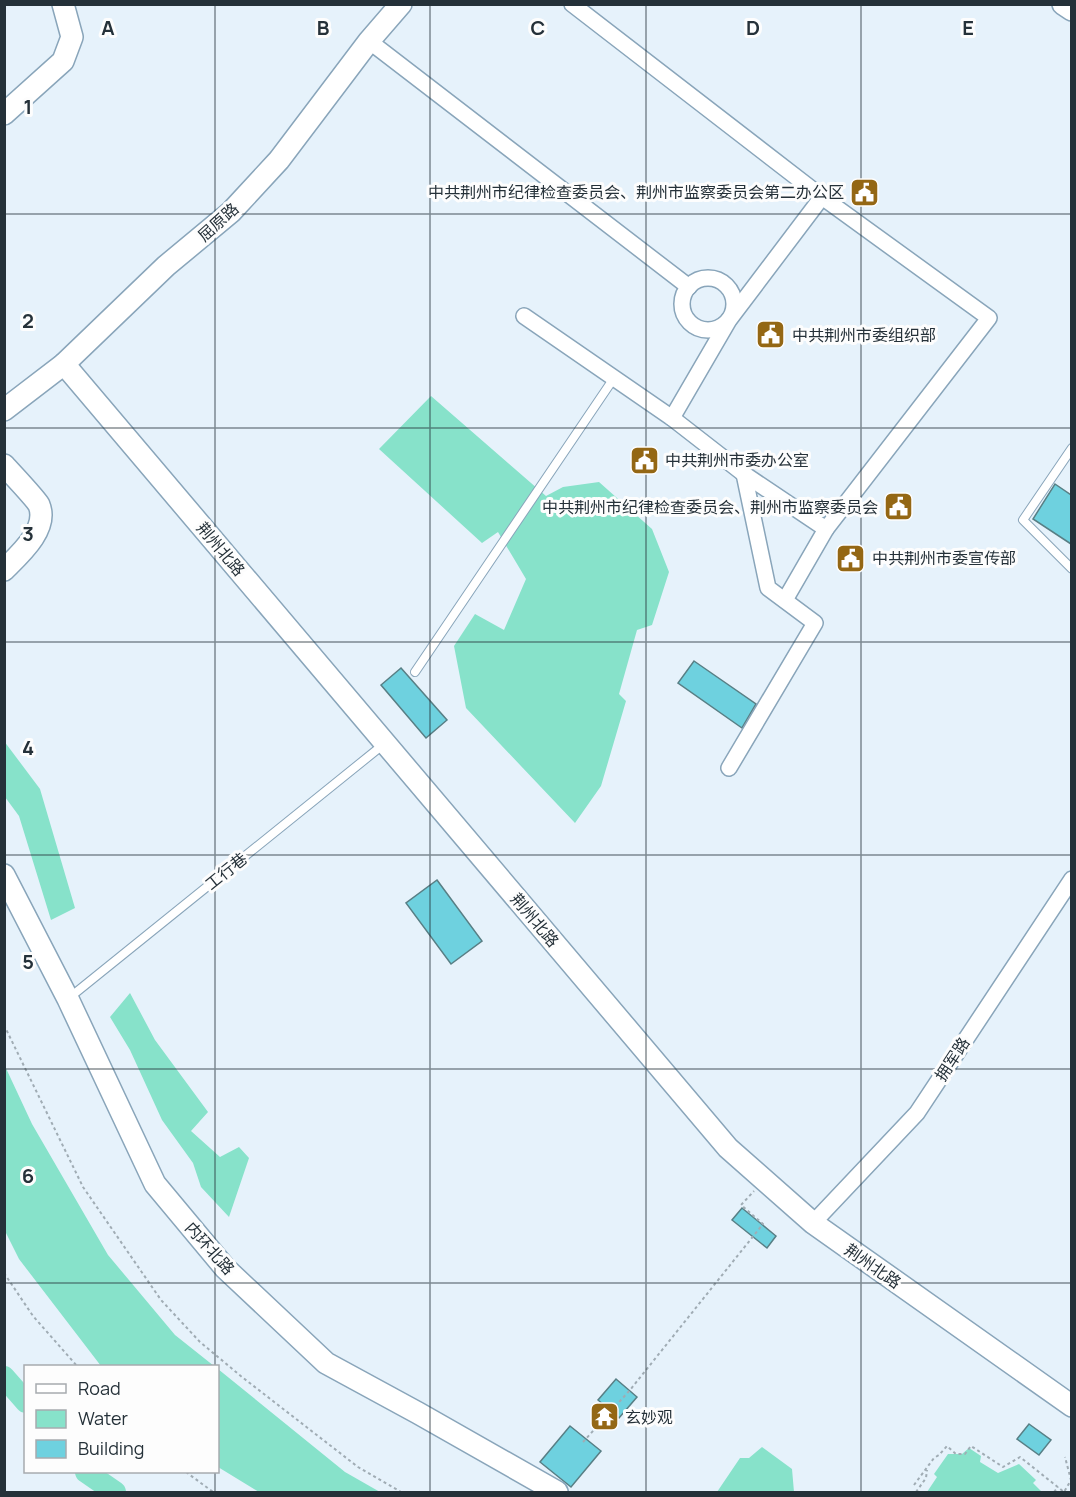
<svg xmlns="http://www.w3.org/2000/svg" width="1076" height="1497" font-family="Manrope,'Noto Sans SC',sans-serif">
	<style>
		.water { fill: #87e2ca }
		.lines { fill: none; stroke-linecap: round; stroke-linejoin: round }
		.river { stroke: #87e2ca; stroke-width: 22 }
		.building { fill: #6ed1df; stroke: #587f85; stroke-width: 1.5 }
		.lane-casing { stroke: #89a5ba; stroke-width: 10 }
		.street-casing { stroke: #89a5ba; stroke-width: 18 }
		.secondary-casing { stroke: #89a5ba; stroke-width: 24 }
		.path { stroke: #a0acb4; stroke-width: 2; stroke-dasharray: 3 3; stroke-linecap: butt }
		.lane { stroke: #fff; stroke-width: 8 }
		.street { stroke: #fff; stroke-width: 15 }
		.secondary { stroke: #fff; stroke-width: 21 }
		.grid { fill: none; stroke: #253139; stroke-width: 1.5; stroke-opacity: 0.55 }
		.labels { text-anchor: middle; stroke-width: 6; stroke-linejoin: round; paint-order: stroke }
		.poi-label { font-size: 16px; fill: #253139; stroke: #fdfdfd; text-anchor: start }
		.street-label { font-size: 16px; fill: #253139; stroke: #fdfdfd }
		.grid-label { font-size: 20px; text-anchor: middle; font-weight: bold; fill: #253139; stroke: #fdfdfd; stroke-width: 6; stroke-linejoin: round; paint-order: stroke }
	</style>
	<rect width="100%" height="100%" fill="#e6f2fb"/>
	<g class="water">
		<path d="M 431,396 L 546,496 L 563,487 L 599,482 L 652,529 L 669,572 L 652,625 L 637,630 L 619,694 L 626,701 L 601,786 L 575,823 L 466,708 L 454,646 L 475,614 L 504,630 L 526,579 L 498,532 L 482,543 L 379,449 Z"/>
		<path d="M 4,741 L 40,789 L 75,908 L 51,920 L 19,816 L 5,797 Z"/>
		<path d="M 130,993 L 155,1040 L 208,1112 L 191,1131 L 220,1157 L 239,1147 L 249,1158 L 229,1217 L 201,1187 L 193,1163 L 162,1120 L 130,1050 L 110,1017 Z"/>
		<path d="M 4,1064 L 32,1124 L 108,1255 L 175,1335 L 214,1366 L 101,1366 L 19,1259 L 5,1231 Z"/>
		<path d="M 218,1369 L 345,1472 L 380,1492 L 259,1492 L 218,1467 Z"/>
		<path d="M 762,1447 L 792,1469 L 794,1492 L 717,1492 L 740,1458 L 749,1458 Z"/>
		<path d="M 969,1448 L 981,1456 L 980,1462 L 998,1473 L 1019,1464 L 1036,1480 L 1033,1483 L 1042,1492 L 921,1492 L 927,1492 L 937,1477 L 934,1474 L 948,1454 L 962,1454 Z"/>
	</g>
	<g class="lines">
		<g class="river">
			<path d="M 4,1377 L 26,1402"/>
			<path d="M 86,1472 L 115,1492"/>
		</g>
	</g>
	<g class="building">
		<path d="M 1055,484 L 1071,495 L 1071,544 L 1033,519 Z"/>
		<path d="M 694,661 L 756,704 L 742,728 L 678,683 Z"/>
		<path d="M 401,668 L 447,720 L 426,738 L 381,685 Z"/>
		<path d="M 437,880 L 482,941 L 451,964 L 406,903 Z"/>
		<path d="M 742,1208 L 776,1236 L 767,1248 L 732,1220 Z"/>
		<path d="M 616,1379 L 637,1397 L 619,1418 L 598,1400 Z"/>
		<path d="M 1029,1424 L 1051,1440 L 1039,1455 L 1017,1439 Z"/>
		<path d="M 570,1426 L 601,1451 L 571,1487 L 540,1462 Z"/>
	</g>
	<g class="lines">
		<defs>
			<g id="lane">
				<path d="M 1072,448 L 1023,520 L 1072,569"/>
				<path d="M 415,672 L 614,378"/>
				<path d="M 69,998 L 384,744"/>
			</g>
			<g id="street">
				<path d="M 369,41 L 689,287"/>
				<circle cx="708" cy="304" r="26"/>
				<path d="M 524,316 L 672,418 L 744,474 L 826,529 L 989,318 L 822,197 L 572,4"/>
				<path d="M 672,418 L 729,320 L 822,197"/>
				<path d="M 785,600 L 826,529"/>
				<path d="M 729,768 L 815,623 L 768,588 L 744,474"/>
				<path d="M 813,1223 L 917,1113 L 1072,879"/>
			</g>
			<g id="secondary">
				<path d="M 1063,4 L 1072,10"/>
				<path d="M 4,114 L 63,61 L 72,37 L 63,4"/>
				<path d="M 64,364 L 728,1148 L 813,1223 L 1072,1406"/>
				<path d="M 4,410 L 64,364 L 166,266 L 231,212 L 279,160 L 369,41 L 401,4"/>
				<path d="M 4,465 C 11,473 35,498 39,505 C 49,529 19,555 4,570"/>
				<path d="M 4,875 L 68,999 L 155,1184 L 225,1268 L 326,1363 L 418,1413 L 557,1492"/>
			</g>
		</defs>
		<use href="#lane" class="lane-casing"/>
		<use href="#street" class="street-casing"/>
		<use href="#secondary" class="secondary-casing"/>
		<g class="path">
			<path d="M 4,1025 L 83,1187 L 161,1300 L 200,1342 L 242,1377 L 358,1467 L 401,1492"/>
			<path d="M 4,1273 L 33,1316 L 77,1366"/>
			<path d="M 583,1442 L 630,1390 L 763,1224 L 741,1205 L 754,1191"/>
			<path d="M 186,1472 L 213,1492"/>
			<path d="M 914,1485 L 934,1458 L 939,1455 L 947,1446 L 956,1454 L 965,1454 L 971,1446 L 1003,1467 L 1020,1457 L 1064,1492 L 1071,1480 L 1065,1457"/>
			<path d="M 916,1492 L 926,1478 L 927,1470"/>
			<path d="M 1054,1492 L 1058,1487"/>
		</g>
		<use href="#lane" class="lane"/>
		<use href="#street" class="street"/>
		<use href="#secondary" class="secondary"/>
	</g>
	<path class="grid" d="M 215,4 L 215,1366M 430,4 L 430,1492M 646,4 L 646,1492M 861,4 L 861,1492M 4,214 L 1072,214M 4,428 L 1072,428M 4,642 L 1072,642M 4,855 L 1072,855M 4,1069 L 1072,1069M 4,1283 L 1072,1283M 215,1472 L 215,1492"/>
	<defs>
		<symbol id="civic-square" viewBox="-11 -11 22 22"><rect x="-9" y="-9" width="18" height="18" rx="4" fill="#946714" stroke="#fdfdfd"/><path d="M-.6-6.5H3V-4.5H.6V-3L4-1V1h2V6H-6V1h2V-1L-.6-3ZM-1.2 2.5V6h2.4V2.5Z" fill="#fff"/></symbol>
		<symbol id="temple-square" viewBox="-11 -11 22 22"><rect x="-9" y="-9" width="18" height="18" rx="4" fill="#946714" stroke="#fdfdfd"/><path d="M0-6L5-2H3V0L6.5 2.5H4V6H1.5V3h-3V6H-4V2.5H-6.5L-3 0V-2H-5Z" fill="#fff"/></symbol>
	</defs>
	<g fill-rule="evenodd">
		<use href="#civic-square" x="848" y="176" width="33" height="33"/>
		<use href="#civic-square" x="754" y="318" width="33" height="33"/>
		<use href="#civic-square" x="628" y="444" width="33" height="33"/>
		<use href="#civic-square" x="882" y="490" width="33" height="33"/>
		<use href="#civic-square" x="834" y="542" width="33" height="33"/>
		<use href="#temple-square" x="588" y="1400" width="33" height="33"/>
	</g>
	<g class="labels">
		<g class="poi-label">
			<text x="844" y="198" text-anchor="end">中共荆州市纪律检查委员会、荆州市监察委员会第二办公区</text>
			<text x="792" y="341">中共荆州市委组织部</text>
			<text x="665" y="466">中共荆州市委办公室</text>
			<text x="878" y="513" text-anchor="end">中共荆州市纪律检查委员会、荆州市监察委员会</text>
			<text x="872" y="564">中共荆州市委宣传部</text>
			<text x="625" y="1423">玄妙观</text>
		</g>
		<g class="street-label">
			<text transform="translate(218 222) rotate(-42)" y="6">屈原路</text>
			<text transform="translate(221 549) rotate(50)" y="6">荆州北路</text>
			<text transform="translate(226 871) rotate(-39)" y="6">工行巷</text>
			<text transform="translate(535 920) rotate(50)" y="6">荆州北路</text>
			<text transform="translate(952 1059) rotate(-57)" y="6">拥军路</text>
			<text transform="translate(210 1248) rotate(48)" y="6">内环北路</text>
			<text transform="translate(873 1266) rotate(35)" y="6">荆州北路</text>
		</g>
	</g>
	<g class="grid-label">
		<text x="108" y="35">A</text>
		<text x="323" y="35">B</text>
		<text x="538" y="35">C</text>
		<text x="753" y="35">D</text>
		<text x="968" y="35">E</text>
		<text x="28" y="114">1</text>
		<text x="28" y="328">2</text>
		<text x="28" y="541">3</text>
		<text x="28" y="755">4</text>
		<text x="28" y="969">5</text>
		<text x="28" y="1183">6</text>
	</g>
	<rect width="1076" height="1497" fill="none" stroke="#253139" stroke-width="12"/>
	<rect x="24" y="1365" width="195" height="108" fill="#fdfdfd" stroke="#a7abaf" stroke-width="1.5"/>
	<rect x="36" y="1384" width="30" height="9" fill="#ffffff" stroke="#a7abaf" stroke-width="1.5"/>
	<text x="78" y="1395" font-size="18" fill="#253139">Road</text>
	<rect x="36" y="1410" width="30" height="18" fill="#87e2ca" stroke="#a7abaf" stroke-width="1.5"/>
	<text x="78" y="1425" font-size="18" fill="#253139">Water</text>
	<rect x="36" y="1440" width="30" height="18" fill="#6ed1df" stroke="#a7abaf" stroke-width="1.5"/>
	<text x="78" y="1455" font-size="18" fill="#253139">Building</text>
</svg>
